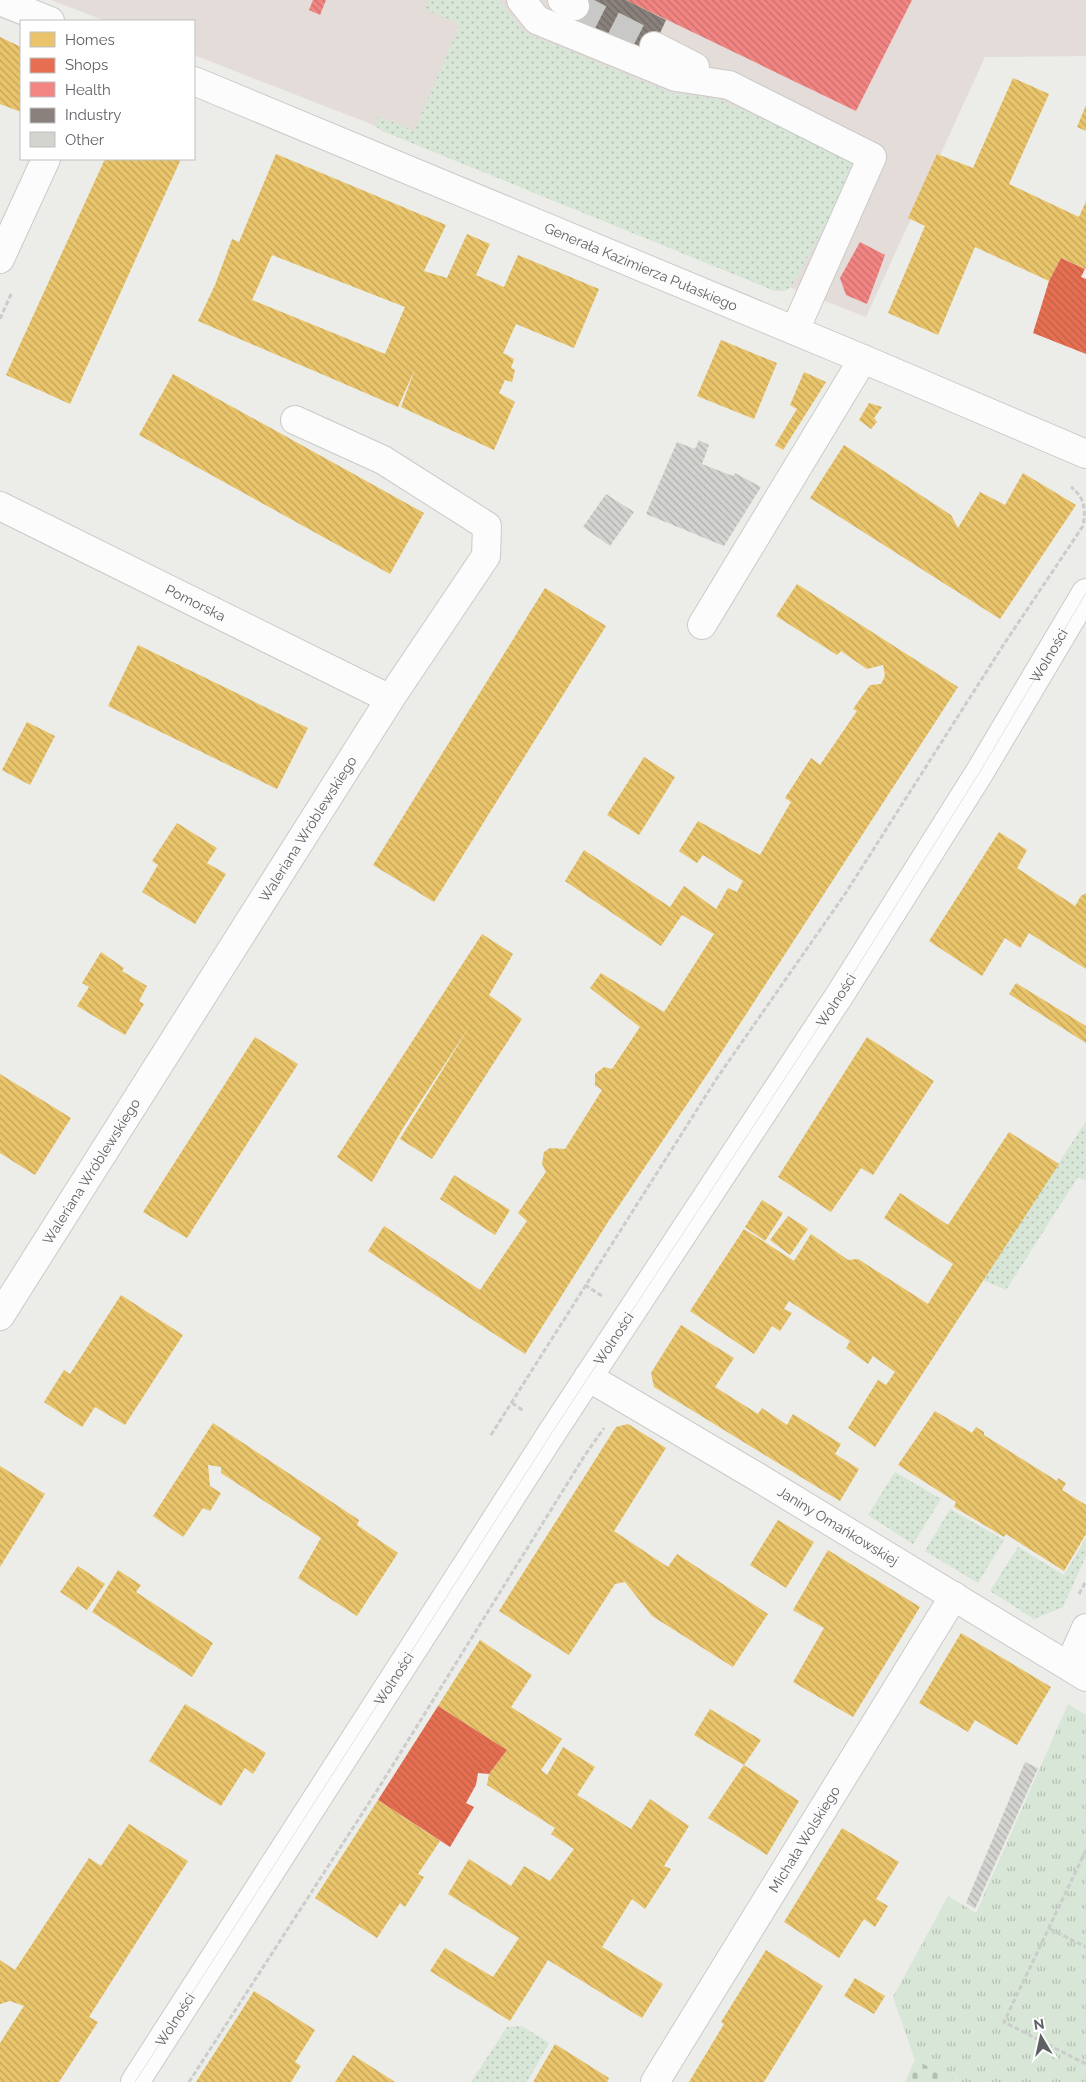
<svg xmlns="http://www.w3.org/2000/svg" width="1086" height="2082" font-family="Raleway,sans-serif">
	<style>
		.medical { fill: #e4dcd9 }
		.grass { fill: url(#grass-dots) }
		.cemetery { fill: url(#cemetery-stones) }
		.park { fill: url(#park-tufts) }
		.homes { fill: url(#homes-back-hatch); fill-rule: evenodd }
		.shops { fill: url(#shops-back-hatch) }
		.health { fill: url(#health-back-hatch) }
		.industry { fill: url(#industry-back-hatch) }
		.building { fill: url(#building-back-hatch) }
		.lines { fill: none; stroke-linecap: round; stroke-linejoin: round }
		.minor-tunnel { stroke: #c8c9c7; stroke-width: 28; stroke-dasharray: 28 14; stroke-linecap: butt }
		.minor-casing { stroke: #cacac9; stroke-width: 30 }
		.path { stroke: #cacdcb; stroke-width: 3; stroke-dasharray: 5 2.5; stroke-linecap: butt }
		.minor { stroke: #fcfcfc; stroke-width: 28 }
		.tram { stroke: #e3e3e2; stroke-width: 1 }
		.labels { text-anchor: middle; stroke-width: 5; stroke-linejoin: round; paint-order: stroke }
		.street-label { font-size: 14px; fill: #5e6064; stroke: #fff }
	</style>
	<defs>
		<pattern id="grass-dots" width="8" height="8" patternUnits="userSpaceOnUse" patternTransform="scale(1.25)"><rect width="8" height="8" fill="#d7e6d6"/><path d="M2 2h.1M6 6h.1" fill="none" stroke="#b2beb1" stroke-width="1.8" stroke-linecap="round"/></pattern>
		<pattern id="cemetery-stones" width="16" height="16" patternUnits="userSpaceOnUse" patternTransform="scale(1.25)"><rect width="16" height="16" fill="#d7e6d6"/><path d="M2 7V4a2 2 0 0 1 4 0v3zM10 15v-3a2 2 0 0 1 4 0v3z" fill="#b2beb1"/></pattern>
		<pattern id="park-tufts" width="24" height="20" patternUnits="userSpaceOnUse" patternTransform="scale(1.25)"><rect width="24" height="20" fill="#d7e6d6"/><path d="M3 7l-1-3M5 7V3M7 7l1-3M15 17l-1-3M17 17v-4M19 17l1-3" fill="none" stroke="#b2beb1"/></pattern>
		<pattern id="homes-back-hatch" width="6" height="6" patternUnits="userSpaceOnUse" patternTransform="scale(1.25)"><rect width="6" height="6" fill="#e9c46a"/><path d="M-1 5l2 2M0 0l6 6M5-1l2 2" fill="none" stroke="#c0a35b"/></pattern>
		<pattern id="shops-back-hatch" width="6" height="6" patternUnits="userSpaceOnUse" patternTransform="scale(1.25)"><rect width="6" height="6" fill="#e76f51"/><path d="M-1 5l2 2M0 0l6 6M5-1l2 2" fill="none" stroke="#be5f47"/></pattern>
		<pattern id="health-back-hatch" width="6" height="6" patternUnits="userSpaceOnUse" patternTransform="scale(1.25)"><rect width="6" height="6" fill="#f28482"/><path d="M-1 5l2 2M0 0l6 6M5-1l2 2" fill="none" stroke="#c76f6e"/></pattern>
		<pattern id="industry-back-hatch" width="6" height="6" patternUnits="userSpaceOnUse" patternTransform="scale(1.25)"><rect width="6" height="6" fill="#8a817c"/><path d="M-1 5l2 2M0 0l6 6M5-1l2 2" fill="none" stroke="#6e6864"/></pattern>
		<pattern id="building-back-hatch" width="6" height="6" patternUnits="userSpaceOnUse" patternTransform="scale(1.25)"><rect width="6" height="6" fill="#d3d3d0"/><path d="M-1 5l2 2M0 0l6 6M5-1l2 2" fill="none" stroke="#aeafac"/></pattern>
	</defs>
	<rect width="100%" height="100%" fill="#ecece8"/>
	<path class="medical" d="M 51,0 L 1086,0 L 1086,56 L 985,57 L 866,317 L 194,55 L 194,21 L 106,21 Z"/>
	<g class="grass">
		<path d="M 429,0 L 499,0 L 524,32 L 671,93 L 718,99 L 797,134 L 854,163 L 855,171 L 791,287 L 785,291 L 775,291 L 382,131 L 374,125 L 379,116 L 414,131 L 460,24 L 425,9 Z"/>
		<path d="M 1086,1121 L 1086,1181 L 1078,1177 L 1006,1290 L 983,1280 Z"/>
		<path d="M 895,1472 L 941,1499 L 913,1544 L 868,1515 Z"/>
		<path d="M 950,1509 L 1004,1540 L 978,1583 L 925,1551 Z"/>
		<path d="M 1086,1538 L 1086,1556 L 1063,1607 L 1034,1619 L 990,1591 L 1018,1547 L 1064,1575 Z"/>
		<path d="M 522,2026 L 549,2043 L 527,2082 L 471,2082 L 507,2027 Z"/>
	</g>
	<path class="cemetery" d="M 915,2060 L 961,2082 L 905,2082 Z"/>
	<path class="park" d="M 1068,1704 L 1086,1715 L 1086,2082 L 961,2082 L 915,2060 L 893,1997 L 948,1896 L 976,1913 Z"/>
	<g class="homes">
		<path d="M 0,37 L 21,47 L 21,112 L 0,104 Z"/>
		<path d="M 1013,78 L 1049,94 L 1009,184 L 1079,217 L 1086,201 L 1086,269 L 1061,258 L 1049,281 L 975,247 L 938,335 L 888,313 L 925,226 L 908,218 L 937,154 L 973,168 Z"/>
		<path d="M 1086,105 L 1086,131 L 1077,127 Z"/>
		<path d="M 276,154 L 446,225 L 424,271 L 447,278 L 467,234 L 490,244 L 476,275 L 504,287 L 518,255 L 599,289 L 574,348 L 516,324 L 503,353 L 514,359 L 511,368 L 515,370 L 512,382 L 505,380 L 499,393 L 515,402 L 494,450 L 401,407 L 415,369 L 398,407 L 198,321 L 215,285 L 232,239 L 239,242 ZM 272,255 L 405,307 L 385,354 L 252,300 Z"/>
		<path d="M 105,159 L 181,159 L 70,404 L 6,375 Z"/>
		<path d="M 721,340 L 777,363 L 754,419 L 697,396 Z"/>
		<path d="M 804,372 L 826,382 L 783,450 L 775,445 L 797,409 L 790,405 Z"/>
		<path d="M 173,374 L 424,513 L 390,574 L 139,435 Z"/>
		<path d="M 869,403 L 882,407 L 874,418 L 877,422 L 871,429 L 859,420 Z"/>
		<path d="M 844,445 L 951,515 L 958,528 L 980,492 L 1005,505 L 1023,473 L 1076,505 L 1000,619 L 810,498 Z"/>
		<path d="M 797,584 L 958,687 L 710,1070 L 608,1222 L 525,1354 L 368,1251 L 384,1226 L 480,1290 L 527,1221 L 518,1213 L 546,1172 L 542,1164 L 544,1152 L 550,1148 L 565,1149 L 602,1090 L 595,1085 L 595,1074 L 604,1067 L 612,1069 L 640,1027 L 590,988 L 601,973 L 664,1012 L 714,934 L 682,915 L 661,946 L 565,881 L 584,850 L 670,907 L 684,886 L 716,909 L 728,888 L 737,892 L 743,881 L 703,855 L 697,863 L 679,851 L 698,821 L 760,855 L 791,802 L 785,798 L 811,758 L 820,765 L 857,711 L 853,709 L 870,685 L 881,684 L 885,676 L 883,665 L 867,669 L 841,651 L 837,655 L 776,616 Z"/>
		<path d="M 545,588 L 606,626 L 434,902 L 373,865 Z"/>
		<path d="M 138,645 L 308,728 L 277,789 L 108,706 Z"/>
		<path d="M 27,722 L 55,736 L 30,785 L 2,770 Z"/>
		<path d="M 644,757 L 675,777 L 639,835 L 607,815 Z"/>
		<path d="M 177,823 L 217,848 L 207,863 L 226,874 L 195,924 L 142,892 L 158,865 L 152,861 Z"/>
		<path d="M 999,832 L 1027,850 L 1017,868 L 1075,906 L 1081,896 L 1086,893 L 1086,969 L 1029,933 L 1020,948 L 1005,938 L 982,976 L 929,941 Z"/>
		<path d="M 482,934 L 513,954 L 489,995 L 522,1019 L 432,1159 L 400,1139 L 471,1024 L 403,1128 L 372,1182 L 337,1157 Z"/>
		<path d="M 101,952 L 124,968 L 122,971 L 147,986 L 139,1001 L 144,1004 L 125,1035 L 77,1006 L 89,987 L 82,983 Z"/>
		<path d="M 1016,983 L 1086,1026 L 1086,1043 L 1009,994 Z"/>
		<path d="M 255,1037 L 298,1064 L 187,1238 L 143,1212 Z"/>
		<path d="M 867,1037 L 934,1081 L 873,1175 L 861,1168 L 831,1212 L 778,1177 Z"/>
		<path d="M 0,1074 L 71,1118 L 35,1175 L 0,1153 Z"/>
		<path d="M 1009,1132 L 1059,1164 L 875,1447 L 848,1428 L 878,1380 L 886,1385 L 895,1372 L 873,1356 L 868,1364 L 846,1348 L 850,1341 L 789,1301 L 784,1309 L 792,1313 L 780,1331 L 772,1326 L 754,1354 L 690,1311 L 744,1229 L 794,1261 L 811,1234 L 848,1260 L 858,1259 L 928,1304 L 953,1264 L 884,1218 L 900,1193 L 948,1225 Z"/>
		<path d="M 454,1175 L 510,1210 L 495,1235 L 440,1199 Z"/>
		<path d="M 762,1200 L 783,1213 L 765,1241 L 745,1227 Z"/>
		<path d="M 788,1216 L 808,1229 L 790,1255 L 770,1240 Z"/>
		<path d="M 121,1295 L 183,1335 L 125,1425 L 95,1407 L 82,1427 L 44,1402 L 64,1370 L 70,1374 Z"/>
		<path d="M 681,1325 L 734,1358 L 715,1387 L 758,1414 L 762,1408 L 787,1425 L 793,1414 L 841,1444 L 835,1454 L 859,1469 L 840,1501 L 654,1387 L 651,1373 Z"/>
		<path d="M 935,1411 L 972,1433 L 976,1427 L 984,1432 L 984,1435 L 1057,1481 L 1058,1478 L 1066,1483 L 1062,1490 L 1086,1505 L 1086,1534 L 1064,1571 L 1006,1534 L 1004,1537 L 954,1507 L 956,1502 L 898,1465 Z"/>
		<path d="M 213,1423 L 359,1520 L 357,1525 L 398,1553 L 357,1616 L 298,1578 L 321,1538 L 221,1473 L 221,1467 L 208,1465 L 210,1486 L 221,1493 L 210,1511 L 203,1508 L 183,1537 L 153,1516 Z"/>
		<path d="M 628,1424 L 666,1448 L 614,1531 L 668,1567 L 677,1554 L 768,1614 L 733,1667 L 652,1616 L 625,1582 L 615,1584 L 569,1655 L 499,1611 L 616,1427 Z"/>
		<path d="M 0,1466 L 45,1494 L 0,1567 Z"/>
		<path d="M 778,1520 L 814,1542 L 786,1588 L 750,1565 Z"/>
		<path d="M 828,1550 L 920,1607 L 853,1717 L 793,1682 L 824,1628 L 793,1610 Z"/>
		<path d="M 78,1566 L 105,1584 L 87,1610 L 60,1592 Z"/>
		<path d="M 118,1570 L 141,1585 L 136,1592 L 213,1643 L 192,1677 L 92,1612 Z"/>
		<path d="M 961,1633 L 1051,1687 L 1017,1745 L 975,1720 L 968,1732 L 919,1703 Z"/>
		<path d="M 480,1640 L 532,1675 L 511,1707 L 562,1739 L 541,1770 L 547,1775 L 563,1747 L 595,1767 L 577,1795 L 631,1829 L 650,1799 L 689,1826 L 664,1866 L 671,1869 L 645,1909 L 632,1899 L 602,1947 L 663,1984 L 642,2018 L 548,1960 L 510,2021 L 430,1971 L 445,1948 L 493,1977 L 519,1938 L 448,1894 L 469,1859 L 511,1886 L 524,1866 L 550,1881 L 574,1849 L 551,1834 L 555,1828 L 487,1785 L 489,1774 L 507,1750 L 438,1706 Z"/>
		<path d="M 185,1704 L 266,1753 L 253,1774 L 245,1768 L 221,1806 L 149,1761 Z"/>
		<path d="M 710,1709 L 761,1740 L 744,1765 L 694,1735 Z"/>
		<path d="M 744,1765 L 799,1801 L 767,1855 L 708,1818 Z"/>
		<path d="M 378,1800 L 440,1841 L 418,1874 L 424,1877 L 405,1907 L 400,1903 L 377,1938 L 315,1898 Z"/>
		<path d="M 129,1824 L 188,1861 L 89,2017 L 98,2022 L 59,2082 L 0,2082 L 0,2043 L 24,2006 L 10,2001 L 0,2004 L 0,1960 L 15,1970 L 89,1858 L 101,1866 Z"/>
		<path d="M 842,1828 L 899,1862 L 876,1899 L 888,1906 L 875,1927 L 864,1919 L 839,1958 L 784,1922 Z"/>
		<path d="M 766,1950 L 823,1986 L 764,2082 L 689,2082 L 724,2024 L 721,2022 Z"/>
		<path d="M 855,1978 L 885,1996 L 874,2014 L 844,1996 Z"/>
		<path d="M 254,1991 L 315,2030 L 295,2062 L 301,2066 L 291,2082 L 196,2082 Z"/>
		<path d="M 555,2044 L 609,2078 L 607,2082 L 533,2082 Z"/>
		<path d="M 353,2055 L 395,2082 L 335,2082 Z"/>
	</g>
	<g class="shops">
		<path d="M 1061,258 L 1085,269 L 1081,277 L 1086,279 L 1086,354 L 1033,333 L 1049,281 Z"/>
		<path d="M 438,1706 L 507,1750 L 489,1774 L 478,1773 L 476,1785 L 466,1803 L 474,1807 L 450,1847 L 378,1800 Z"/>
	</g>
	<g class="health">
		<path d="M 313,0 L 326,0 L 320,15 L 309,10 Z"/>
		<path d="M 626,0 L 912,0 L 856,111 Z"/>
		<path d="M 860,242 L 885,255 L 867,304 L 846,295 L 840,278 Z"/>
	</g>
	<path class="industry" d="M 578,0 L 626,0 L 666,20 L 649,57 L 569,19 Z"/>
	<g class="building">
		<path d="M 699,440 L 709,445 L 702,464 L 733,476 L 735,473 L 761,487 L 724,546 L 646,514 L 677,442 L 695,449 Z"/>
		<path d="M 606,494 L 634,512 L 610,546 L 583,527 Z"/>
		<path d="M 1025,1762 L 1038,1768 L 975,1909 L 966,1903 Z"/>
	</g>
	<g class="lines">
		<path class="minor-tunnel" d="M 575,6 L 654,46"/>
		<defs>
			<g id="minor">
				<path d="M 521,0 L 537,20 L 676,77 L 729,85 L 872,157 L 795,330"/>
				<path d="M 562,0 L 575,6"/>
				<path d="M 0,1 L 50,21"/>
				<path d="M 654,46 L 695,67"/>
				<path id="s1" d="M 194,81 L 863,359 L 1086,454"/>
				<path d="M 0,259 L 46,159"/>
				<path id="s2" d="M 0,506 L 390,699"/>
				<path d="M 702,625 L 863,359"/>
				<path id="s3" d="M 0,1316 L 390,699 L 486,556 L 487,526 L 383,460 L 295,420"/>
				<path id="s4" d="M 588,1377 L 759,1478 L 1086,1677"/>
				<path d="M 1069,1666 L 1086,1628"/>
				<path d="M 135,2082 L 553,1431 L 841,993 L 981,770 L 1086,593"/>
				<path id="s5" d="M 655,2082 L 954,1596"/>
			</g>
		</defs>
		<use href="#minor" class="minor-casing"/>
		<g class="path">
			<path d="M 0,319 L 12,292"/>
			<path d="M 585,1285 L 602,1296"/>
			<path d="M 512,1403 L 524,1411"/>
			<path d="M 491,1435 L 717,1078 L 845,894 L 1004,644 L 1083,526 C 1086,509 1085,498 1071,487"/>
			<path d="M 1079,1594 L 1086,1581"/>
			<path d="M 1086,1850 L 1004,2022 L 1086,2064"/>
			<path d="M 1050,1929 L 1086,1947"/>
			<path d="M 189,2082 L 378,1789 L 585,1455 L 604,1428"/>
		</g>
		<use href="#minor" class="minor"/>
		<path class="tram" id="s6" d="M 135,2082 L 553,1431 L 841,993 L 981,770 L 1086,593"/>
	</g>
	<g class="labels">
		<g class="street-label">
			<text dy="5" stroke="none"><textPath href="#s1" startOffset="484">Generała Kazimierza Pułaskiego</textPath></text>
			<text dy="5" stroke="none"><textPath href="#s2" startOffset="218">Pomorska</textPath></text>
			<text dy="5" stroke="none"><textPath href="#s6" startOffset="1694">Wolności</textPath></text>
			<text dy="5" stroke="none"><textPath href="#s3" startOffset="576">Waleriana Wróblewskiego</textPath></text>
			<text dy="5" stroke="none"><textPath href="#s6" startOffset="1289">Wolności</textPath></text>
			<text dy="5" stroke="none"><textPath href="#s3" startOffset="171">Waleriana Wróblewskiego</textPath></text>
			<text dy="5" stroke="none"><textPath href="#s6" startOffset="884">Wolności</textPath></text>
			<text dy="5" stroke="none"><textPath href="#s4" startOffset="291">Janiny Omańkowskiej</textPath></text>
			<text dy="5" stroke="none"><textPath href="#s6" startOffset="479">Wolności</textPath></text>
			<text dy="5" stroke="none"><textPath href="#s5" startOffset="285">Michała Wolskiego</textPath></text>
			<text dy="5" stroke="none"><textPath href="#s6" startOffset="74">Wolności</textPath></text>
		</g>
	</g>
	<rect x="20" y="20" width="175" height="140" fill="#ffffff" stroke="#bfbfc1"/>
	<rect x="30" y="32" width="25" height="15" fill="#e9c46a" stroke="#bfbfc1"/>
	<text x="65" y="45" font-size="15" fill="#5e6064">Homes</text>
	<rect x="30" y="58" width="25" height="15" fill="#e76f51" stroke="#bfbfc1"/>
	<text x="65" y="70" font-size="15" fill="#5e6064">Shops</text>
	<rect x="30" y="82" width="25" height="15" fill="#f28482" stroke="#bfbfc1"/>
	<text x="65" y="95" font-size="15" fill="#5e6064">Health</text>
	<rect x="30" y="108" width="25" height="15" fill="#8a817c" stroke="#bfbfc1"/>
	<text x="65" y="120" font-size="15" fill="#5e6064">Industry</text>
	<rect x="30" y="132" width="25" height="15" fill="#d3d3d0" stroke="#bfbfc1"/>
	<text x="65" y="145" font-size="15" fill="#5e6064">Other</text>
	<g transform="translate(1041 2037) rotate(351)" stroke="#ffffff" stroke-width="4" paint-order="stroke">
	<path d="M0-4L9 19L0 12L-9 19Z" fill="#5e6064"/>
	<text y="-8" font-size="14" font-weight="bold" text-anchor="middle" fill="#5e6064">N</text>
	</g>
</svg>
